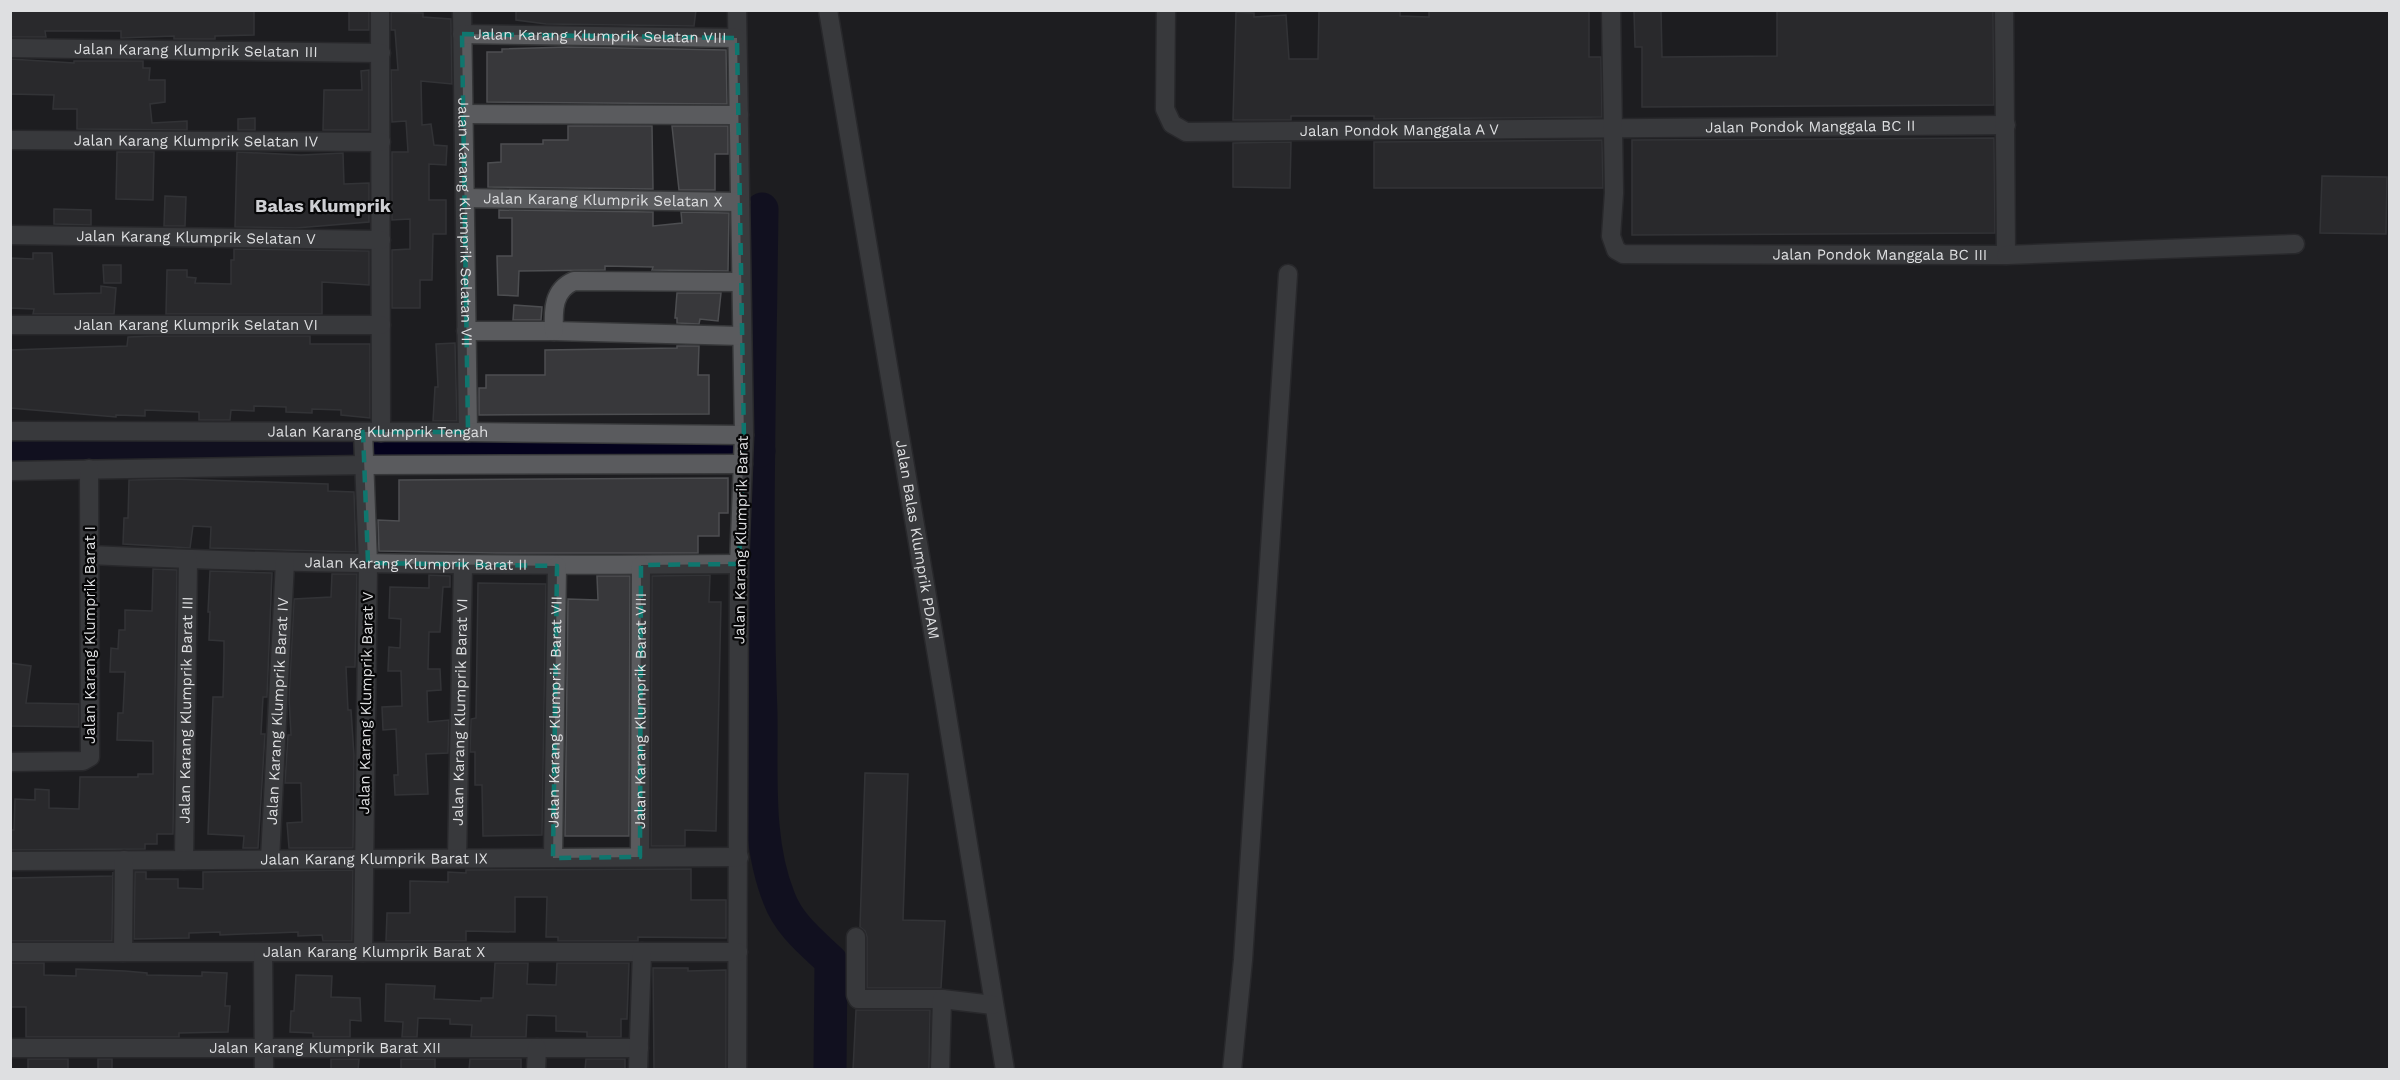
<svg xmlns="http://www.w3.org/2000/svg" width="2400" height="1080" font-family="'Work Sans',sans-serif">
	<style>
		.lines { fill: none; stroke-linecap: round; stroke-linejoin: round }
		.river { stroke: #04021d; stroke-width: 33 }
		.building { fill: #38383b; stroke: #4d4e51; stroke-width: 1.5 }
		.minor-casing { stroke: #363739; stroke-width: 21 }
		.minor { stroke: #5a5b5e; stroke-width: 18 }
		.marked { fill: none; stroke: #0f766e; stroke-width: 4.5; stroke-dasharray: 12 8; stroke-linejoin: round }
		.labels { text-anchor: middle; stroke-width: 4.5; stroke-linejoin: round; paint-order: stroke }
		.street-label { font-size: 15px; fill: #dedfe1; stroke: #070708 }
		.quarter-label { font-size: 18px; font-weight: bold; fill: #cecfd3; stroke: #070708 }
	</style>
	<rect width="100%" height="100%" fill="#1d1d20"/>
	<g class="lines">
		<g class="river">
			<path d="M 762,209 C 760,377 755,546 761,714 C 762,774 756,841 779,898 C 789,925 811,942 831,961 L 830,1070"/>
			<path d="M 10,458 L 371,453 L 463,458 L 726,449 L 759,451"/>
		</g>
	</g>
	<g class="building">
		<path d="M 10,10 L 254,10 L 254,35 L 215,36 L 215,39 L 174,39 L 174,36 L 121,38 L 121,31 L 45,31 L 46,37 L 10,37 Z"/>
		<rect x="349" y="10" width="20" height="20"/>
		<path d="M 516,10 L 696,10 L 694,26 L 546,24 L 516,20 Z"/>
		<path d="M 1319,10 L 1400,10 L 1400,16 L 1429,17 L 1429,10 L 1589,10 L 1589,57 L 1601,57 L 1602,117 L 1374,119 L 1374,116 L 1291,116 L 1291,120 L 1233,120 L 1236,12 L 1254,13 L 1254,17 L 1286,15 L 1289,59 L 1318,59 Z"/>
		<path d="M 1661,10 L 1662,57 L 1777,56 L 1777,10 L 1993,10 L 1994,105 L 1642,107 L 1642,47 L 1635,47 L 1634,11 Z"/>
		<path d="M 391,12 L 423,13 L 423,17 L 451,19 L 452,84 L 421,81 L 422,125 L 431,124 L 434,145 L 447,146 L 446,165 L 429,164 L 429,200 L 446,200 L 446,234 L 433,234 L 432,280 L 420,280 L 420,308 L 392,308 L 392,250 L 410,249 L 410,219 L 392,220 L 392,152 L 408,152 L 406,121 L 392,122 L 391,70 L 398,70 L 395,30 L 391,30 Z"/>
		<path d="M 568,47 L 726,50 L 727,104 L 487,102 L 487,52 L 502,52 L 502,49 Z"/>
		<path d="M 10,59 L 74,63 L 74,61 L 143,61 L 143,68 L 150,68 L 149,80 L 165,80 L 165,102 L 150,104 L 152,123 L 187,121 L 187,130 L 77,129 L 77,109 L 53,109 L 54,95 L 10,94 Z"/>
		<path d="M 369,70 L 369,130 L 323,130 L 324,90 L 362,90 L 361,71 Z"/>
		<path d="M 255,118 L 255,130 L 238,130 L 238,119 Z"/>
		<path d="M 568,126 L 652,126 L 653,189 L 488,187 L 488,163 L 501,162 L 501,144 L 543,144 L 543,140 L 568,140 Z"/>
		<path d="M 672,126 L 728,126 L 728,154 L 715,154 L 715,190 L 679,190 Z"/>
		<path d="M 1994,138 L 1995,233 L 1632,235 L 1632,140 Z"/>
		<path d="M 1602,140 L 1603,188 L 1374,188 L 1374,142 Z"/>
		<path d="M 1291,142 L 1290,188 L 1233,187 L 1233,143 Z"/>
		<path d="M 117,152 L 154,152 L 153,200 L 116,199 Z"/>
		<path d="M 237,152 L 301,155 L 343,153 L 344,184 L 369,183 L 369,222 L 296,228 L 235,227 Z"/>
		<path d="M 2322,176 L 2387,177 L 2386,234 L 2320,233 Z"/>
		<path d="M 165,196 L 186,197 L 185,226 L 164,226 Z"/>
		<path d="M 54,209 L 91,210 L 91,225 L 54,224 Z"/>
		<path d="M 499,210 L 653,212 L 653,226 L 682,223 L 681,212 L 729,213 L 728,271 L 652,270 L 653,267 L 605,266 L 605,270 L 519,271 L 518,296 L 498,295 L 497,256 L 512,256 L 512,218 L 499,218 Z"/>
		<path d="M 234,249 L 369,251 L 369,285 L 322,282 L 322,314 L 166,314 L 167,270 L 187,270 L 187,277 L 196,278 L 195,283 L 231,284 L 231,260 L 234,260 Z"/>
		<path d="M 33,253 L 52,253 L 54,294 L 101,293 L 101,286 L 116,288 L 114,314 L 33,314 L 34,309 L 10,308 L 10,258 L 33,259 Z"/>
		<path d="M 103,265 L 121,265 L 121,283 L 104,283 Z"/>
		<path d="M 677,293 L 721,293 L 718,321 L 700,319 L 699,324 L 677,323 L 677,318 L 675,318 Z"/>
		<path d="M 514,305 L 542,307 L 541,320 L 513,320 Z"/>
		<path d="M 153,336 L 310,336 L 310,344 L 370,344 L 370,418 L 341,415 L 341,410 L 312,409 L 312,413 L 286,412 L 286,407 L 254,406 L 254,411 L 231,410 L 230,420 L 199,420 L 199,412 L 145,410 L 145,416 L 116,415 L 116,417 L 10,408 L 10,350 L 127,346 L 128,337 Z"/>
		<path d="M 455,343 L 457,421 L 433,421 L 435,387 L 438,387 L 436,344 Z"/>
		<path d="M 677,346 L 699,346 L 698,375 L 709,375 L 709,414 L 479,415 L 479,388 L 486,388 L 486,375 L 545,375 L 545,350 L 677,348 Z"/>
		<path d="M 728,478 L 728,513 L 719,513 L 719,536 L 698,536 L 698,553 L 496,553 L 379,551 L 378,520 L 399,521 L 399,480 Z"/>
		<path d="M 173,479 L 328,484 L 328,491 L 354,492 L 356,552 L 210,548 L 211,527 L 193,526 L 190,548 L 123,544 L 124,518 L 128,518 L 129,480 Z"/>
		<path d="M 153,569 L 177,570 L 173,834 L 157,834 L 157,844 L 145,844 L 145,849 L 10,850 L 10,830 L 14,830 L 15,799 L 35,800 L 35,789 L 49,790 L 49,808 L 79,809 L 80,777 L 138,777 L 138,774 L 153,774 L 153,741 L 117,740 L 118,713 L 123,713 L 125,672 L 110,672 L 111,648 L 118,649 L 119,630 L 125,630 L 125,610 L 152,611 Z"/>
		<path d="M 210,571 L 272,573 L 267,697 L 263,697 L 261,734 L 265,734 L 258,848 L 243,848 L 244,836 L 208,834 L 213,697 L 223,697 L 224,654 L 224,641 L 209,640 L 210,612 L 208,612 Z"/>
		<path d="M 332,574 L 357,574 L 355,667 L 346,667 L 348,710 L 351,710 L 354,755 L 353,848 L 289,848 L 287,823 L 302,822 L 301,783 L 285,783 L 288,735 L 291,735 L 289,698 L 294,599 L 331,597 Z"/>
		<path d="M 429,575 L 450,576 L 450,587 L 443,587 L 440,632 L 429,632 L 428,669 L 440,669 L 441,690 L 427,691 L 428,722 L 449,720 L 448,753 L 426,754 L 428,794 L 395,795 L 394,775 L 398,775 L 396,729 L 383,730 L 382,707 L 402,706 L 401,671 L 388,671 L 389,647 L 400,648 L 401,619 L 389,618 L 390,587 L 429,588 Z"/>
		<path d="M 710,575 L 709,602 L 721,602 L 716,831 L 685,830 L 685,846 L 651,846 L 652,576 Z"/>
		<path d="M 597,576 L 630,576 L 629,836 L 565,836 L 568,599 L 598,600 Z"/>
		<path d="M 478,583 L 546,584 L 542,835 L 483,836 L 482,785 L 475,785 L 475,752 L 470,752 L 471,719 L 476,718 Z"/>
		<path d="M 10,663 L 31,666 L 26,703 L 79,704 L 79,727 L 10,726 Z"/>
		<path d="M 865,773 L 908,774 L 903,920 L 945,921 L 941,988 L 867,988 L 867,937 L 865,931 L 860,927 Z"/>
		<path d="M 691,869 L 691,900 L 726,900 L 726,938 L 638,937 L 638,941 L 558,941 L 558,937 L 546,937 L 547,897 L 515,897 L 515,932 L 466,931 L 466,941 L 386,941 L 387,913 L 410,913 L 410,881 L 448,882 L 448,872 L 466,873 L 466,870 Z"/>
		<path d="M 353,870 L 352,941 L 323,941 L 322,935 L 298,936 L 298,932 L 220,935 L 220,932 L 189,933 L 189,938 L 134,939 L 135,872 L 146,872 L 146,879 L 178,879 L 178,888 L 203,889 L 203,872 Z"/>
		<path d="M 113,872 L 112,941 L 10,941 L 10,878 L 113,876 Z"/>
		<path d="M 10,963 L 44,963 L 44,975 L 76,976 L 76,969 L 125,971 L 147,973 L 147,975 L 202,976 L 202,972 L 227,973 L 225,1006 L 230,1006 L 228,1032 L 179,1033 L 179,1037 L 26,1037 L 26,1007 L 10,1007 Z"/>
		<path d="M 495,963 L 528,963 L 527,984 L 556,985 L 557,963 L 629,963 L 627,1019 L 621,1019 L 621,1037 L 587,1037 L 587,1032 L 556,1031 L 556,1016 L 527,1015 L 526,1037 L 471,1037 L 472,1025 L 450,1024 L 450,1019 L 418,1018 L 417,1037 L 402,1037 L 403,1022 L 385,1021 L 386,984 L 435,986 L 434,999 L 481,1001 L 481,998 L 493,998 Z"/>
		<path d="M 653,968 L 688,968 L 688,971 L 726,970 L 726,1070 L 654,1070 Z"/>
		<path d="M 296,975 L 332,976 L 331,997 L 360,998 L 361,1021 L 350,1020 L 350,1037 L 313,1037 L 313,1033 L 290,1032 L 291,1011 L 294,1011 Z"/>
		<path d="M 856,1010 L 930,1010 L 929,1070 L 853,1070 Z"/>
		<rect x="28" y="1059" width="40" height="11"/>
		<rect x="98" y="1059" width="14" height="11"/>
		<path d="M 331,1059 L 359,1059 L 358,1070 L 331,1070 Z"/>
		<rect x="401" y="1059" width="34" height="11"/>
		<path d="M 470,1059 L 521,1059 L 521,1070 L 469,1070 Z"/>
		<path d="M 586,1059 L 625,1059 L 625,1070 L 585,1070 Z"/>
	</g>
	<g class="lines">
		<defs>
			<g id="minor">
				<path d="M 380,10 L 381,432"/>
				<path id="s1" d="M 462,10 L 468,432"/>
				<path d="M 737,10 L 744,435 L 739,564 L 737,1070"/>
				<path id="s2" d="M 828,10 L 945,703 L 1005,1070"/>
				<path id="s3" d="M 1166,10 L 1165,109 L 1172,124 L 1186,132 L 2006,125"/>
				<path id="s4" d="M 1611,10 L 1614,193 L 1611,236 L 1616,250 L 1623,254 L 2006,255 L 2004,10"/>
				<path id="s5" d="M 462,34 L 737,38"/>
				<path id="s6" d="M 10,48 L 381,53"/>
				<path d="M 464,114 L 739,115"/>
				<path id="s7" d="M 10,140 L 381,142"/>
				<path id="s8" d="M 465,198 L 740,202"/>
				<path id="s9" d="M 10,235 L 381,240"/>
				<path d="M 2006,255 L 2295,244"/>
				<path id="s10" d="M 10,325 L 381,325"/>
				<path d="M 466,331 L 554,331 L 742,336"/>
				<path d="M 554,331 C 553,310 553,290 574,281 L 741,282"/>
				<path id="s11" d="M 10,431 L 468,432 L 744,435"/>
				<path d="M 363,432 L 368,563 L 363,952"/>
				<path d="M 10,471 L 364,465 L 743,464"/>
				<path id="s12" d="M 90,555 C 307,565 523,566 739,564"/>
				<path d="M 10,762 L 83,761 L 90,757 L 89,469"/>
				<path id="s13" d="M 640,857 L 641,565"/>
				<path id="s14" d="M 457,858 L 463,566"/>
				<path id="s15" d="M 553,858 L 557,566"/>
				<path id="s16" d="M 270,859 L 285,562"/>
				<path id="s17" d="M 184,860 L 188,560"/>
				<path id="s18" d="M 10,861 L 739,857"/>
				<path d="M 856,937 L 856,995 L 858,999 L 942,999 L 993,1005"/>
				<path id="s19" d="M 10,952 L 738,952"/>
				<path d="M 123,952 L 124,860"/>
				<path d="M 263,952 L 264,1070"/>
				<path id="s20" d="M 10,1048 L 639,1048"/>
				<path d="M 536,1070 L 537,1048"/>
				<path d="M 638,1070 L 642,952"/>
				<path d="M 940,1070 L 942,999"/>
				<path d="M 1232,1070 L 1243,960 L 1288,274"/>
			</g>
		</defs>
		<use href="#minor" class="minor-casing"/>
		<use href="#minor" class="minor"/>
	</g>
	<path d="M0 0H2400V1080H0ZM 462,34 L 737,38 L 744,439 L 739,564 L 641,565 L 640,857 L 553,858 L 557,566 L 368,563 L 363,432 L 468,432 Z" fill="#1d1d20" fill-opacity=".55" fill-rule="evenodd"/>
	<path class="marked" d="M 462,34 L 737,38 L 744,439 L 739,564 L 641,565 L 640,857 L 553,858 L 557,566 L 368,563 L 363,432 L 468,432 Z"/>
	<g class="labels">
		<g class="street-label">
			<text dy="5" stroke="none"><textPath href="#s5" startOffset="138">Jalan Karang Klumprik Selatan VIII</textPath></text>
			<text dy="5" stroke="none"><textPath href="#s6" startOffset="186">Jalan Karang Klumprik Selatan III</textPath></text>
			<text dy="5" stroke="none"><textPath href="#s3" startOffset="756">Jalan Pondok Manggala BC II</textPath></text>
			<text dy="5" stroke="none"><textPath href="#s3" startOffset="345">Jalan Pondok Manggala A V</textPath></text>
			<text dy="5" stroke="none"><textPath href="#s7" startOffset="186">Jalan Karang Klumprik Selatan IV</textPath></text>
			<text dy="5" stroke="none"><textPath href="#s8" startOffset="138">Jalan Karang Klumprik Selatan X</textPath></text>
			<text dy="5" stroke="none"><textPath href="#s1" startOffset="212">Jalan Karang Klumprik Selatan VII</textPath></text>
			<text dy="5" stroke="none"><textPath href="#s9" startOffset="186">Jalan Karang Klumprik Selatan V</textPath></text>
			<text dy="5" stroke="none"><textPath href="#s4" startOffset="506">Jalan Pondok Manggala BC III</textPath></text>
			<text dy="5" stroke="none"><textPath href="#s10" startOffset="186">Jalan Karang Klumprik Selatan VI</textPath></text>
			<text dy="5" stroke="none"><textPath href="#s11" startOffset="368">Jalan Karang Klumprik Tengah</textPath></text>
			<text transform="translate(741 540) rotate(-89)" y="5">Jalan Karang Klumprik Barat</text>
			<text dy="5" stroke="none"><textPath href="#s2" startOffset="537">Jalan Balas Klumprik PDAM</textPath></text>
			<text dy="5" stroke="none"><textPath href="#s12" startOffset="326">Jalan Karang Klumprik Barat II</textPath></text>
			<text transform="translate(90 635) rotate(-90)" y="5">Jalan Karang Klumprik Barat I</text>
			<text transform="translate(366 703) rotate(-89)" y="5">Jalan Karang Klumprik Barat V</text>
			<text dy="5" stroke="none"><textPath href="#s17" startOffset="150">Jalan Karang Klumprik Barat III</textPath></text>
			<text dy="5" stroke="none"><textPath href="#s16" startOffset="148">Jalan Karang Klumprik Barat IV</textPath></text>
			<text dy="5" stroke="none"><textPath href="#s13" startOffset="146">Jalan Karang Klumprik Barat VIII</textPath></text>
			<text dy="5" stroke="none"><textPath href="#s14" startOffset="146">Jalan Karang Klumprik Barat VI</textPath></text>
			<text dy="5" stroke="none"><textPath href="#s15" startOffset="146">Jalan Karang Klumprik Barat VII</textPath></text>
			<text dy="5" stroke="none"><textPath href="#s18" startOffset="364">Jalan Karang Klumprik Barat IX</textPath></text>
			<text dy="5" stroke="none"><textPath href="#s19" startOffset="364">Jalan Karang Klumprik Barat X</textPath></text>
			<text dy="5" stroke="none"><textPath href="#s20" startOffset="315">Jalan Karang Klumprik Barat XII</textPath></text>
		</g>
		<g class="quarter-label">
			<text x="323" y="212">Balas Klumprik</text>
		</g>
	</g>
	<rect width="2400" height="1080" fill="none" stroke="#dedfe1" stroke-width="24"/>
</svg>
